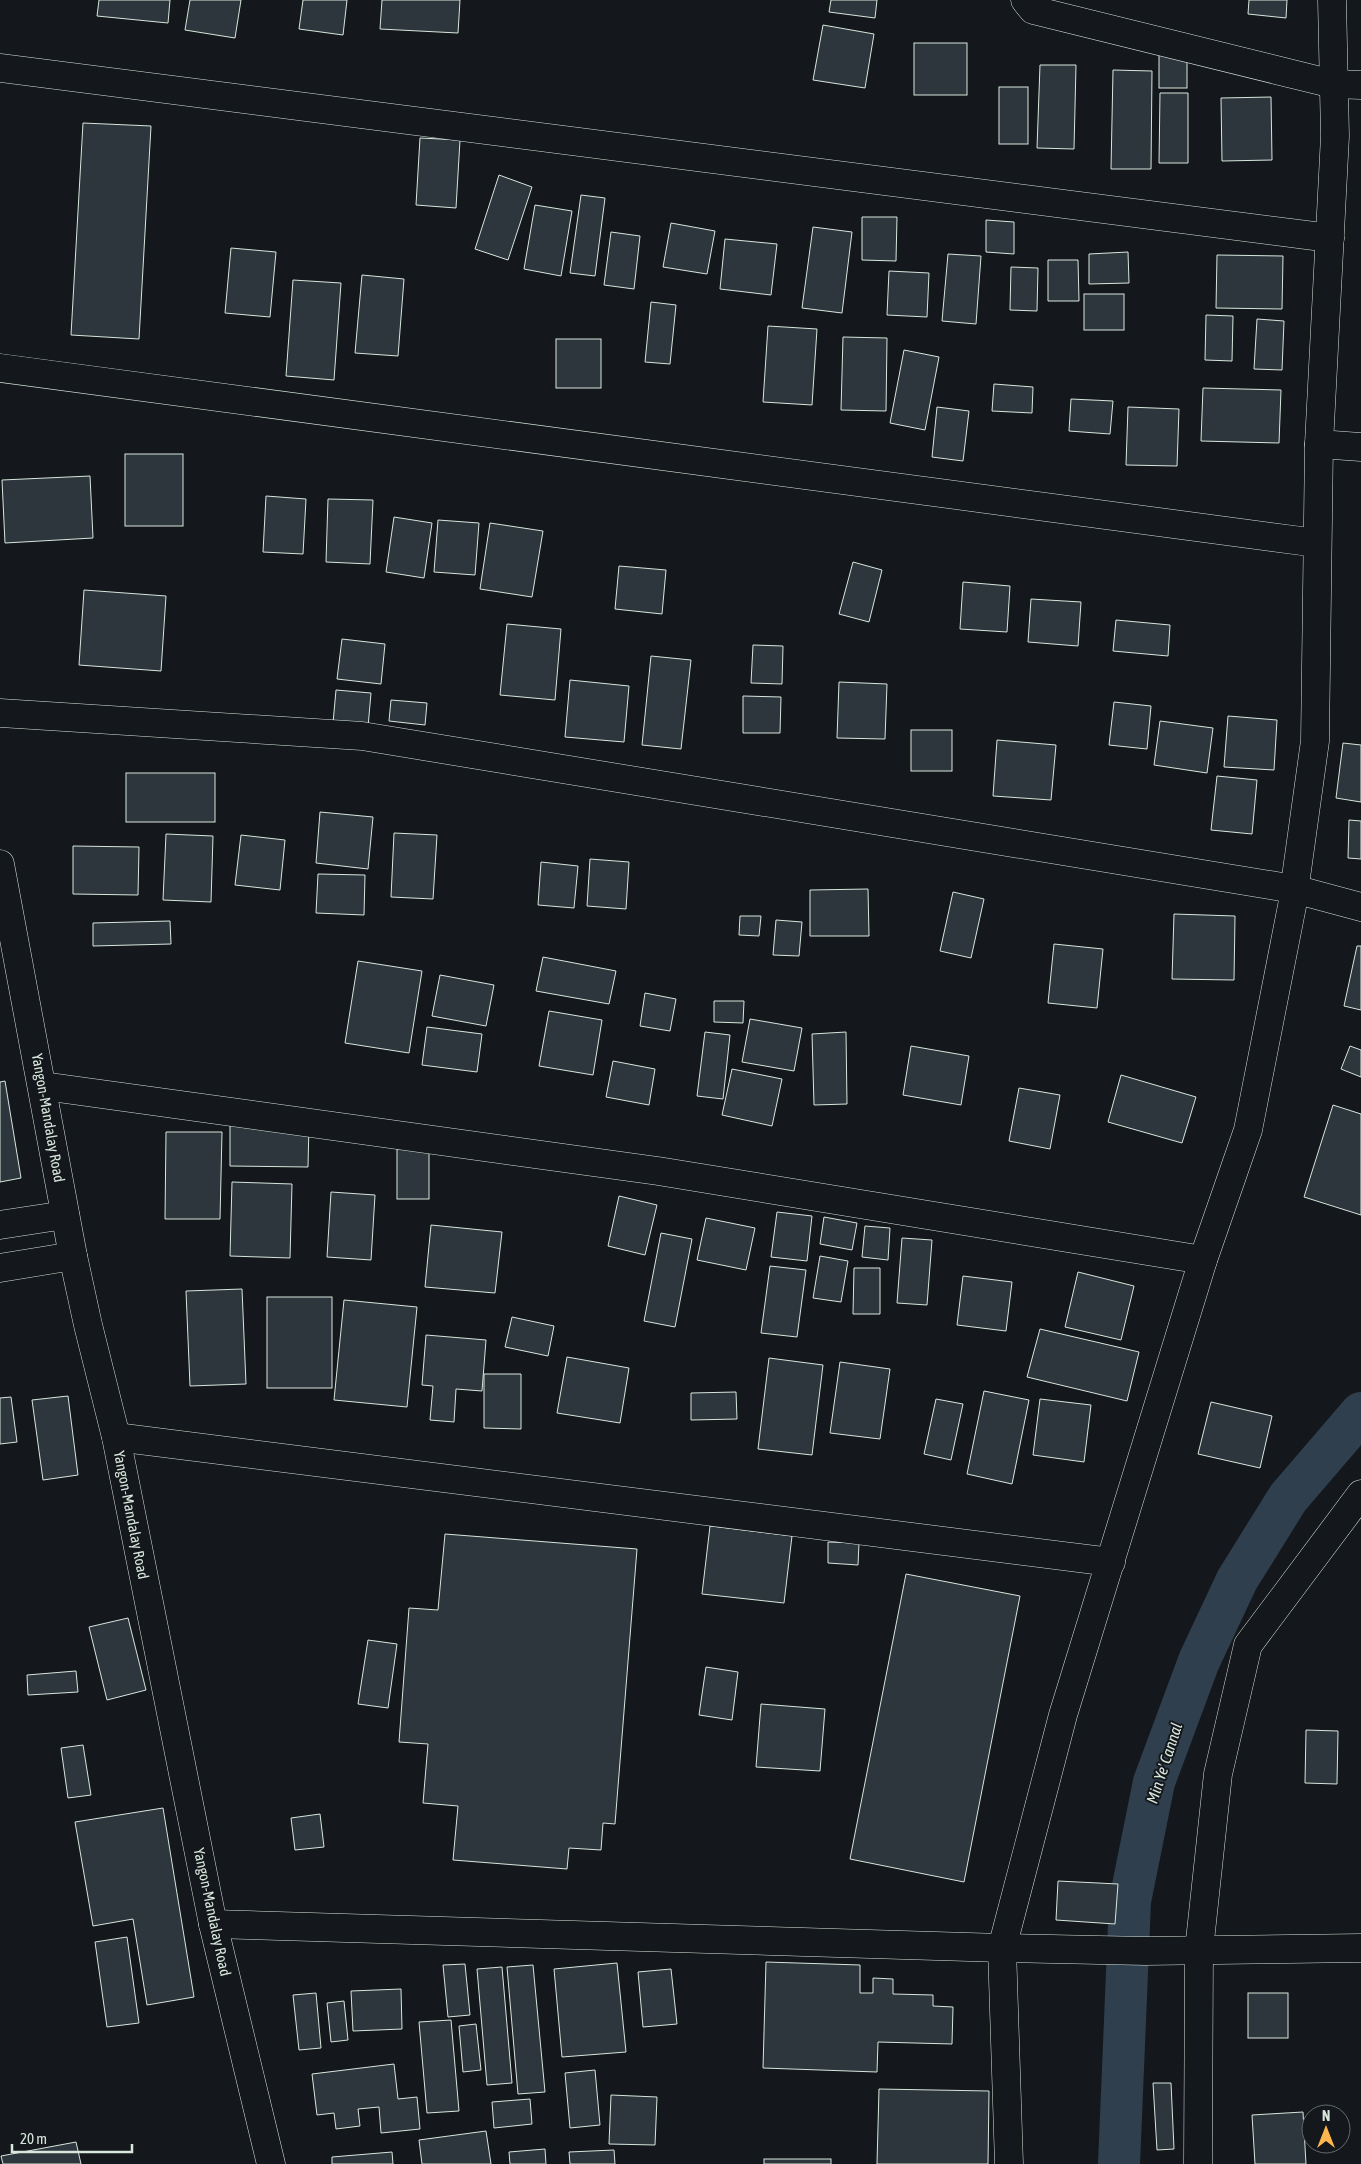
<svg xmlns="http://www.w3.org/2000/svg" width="1361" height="2164" font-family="'Asap Condensed',sans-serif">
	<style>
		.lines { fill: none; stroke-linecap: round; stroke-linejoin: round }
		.canal { stroke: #2f3f4d; stroke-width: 42 }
		.building { fill: #2c363c; stroke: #d8e6dc }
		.minor-casing { stroke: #d8e6dc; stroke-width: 29 }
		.highway-casing { stroke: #d8e6dc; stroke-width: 29 }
		.minor { stroke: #14181c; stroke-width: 28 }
		.highway { stroke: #14181c; stroke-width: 28 }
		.labels { text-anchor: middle; stroke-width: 4; stroke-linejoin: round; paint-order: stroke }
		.street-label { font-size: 15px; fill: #d8e6dc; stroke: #14181c }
		.water-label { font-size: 16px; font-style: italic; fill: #d8e6dc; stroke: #14181c }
	</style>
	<rect width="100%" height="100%" fill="#14181c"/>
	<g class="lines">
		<path class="canal" d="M 1119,2164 L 1130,1901 L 1154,1782 L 1199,1661 L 1237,1580 L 1288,1498 L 1361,1413"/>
	</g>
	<g class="building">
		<path d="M 99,0 L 170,0 L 168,23 L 97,16 Z"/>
		<path d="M 190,0 L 241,0 L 235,38 L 185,30 Z"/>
		<path d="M 303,0 L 347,0 L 343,35 L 299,29 Z"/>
		<path d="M 382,0 L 460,0 L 458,33 L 380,29 Z"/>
		<path d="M 831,0 L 877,0 L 875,18 L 829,12 Z"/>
		<path d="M 1249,0 L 1287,0 L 1286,18 L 1248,14 Z"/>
		<path d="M 823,25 L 874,34 L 865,88 L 813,80 Z"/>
		<rect x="914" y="43" width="53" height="52"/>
		<rect x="1159" y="55" width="28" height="33"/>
		<path d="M 1040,65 L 1076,65 L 1074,149 L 1037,148 Z"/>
		<path d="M 1113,70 L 1152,71 L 1151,169 L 1111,169 Z"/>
		<rect x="999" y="87" width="29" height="57"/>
		<path d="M 1160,93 L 1188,93 L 1188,163 L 1159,163 Z"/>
		<path d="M 1271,97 L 1272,160 L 1222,161 L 1221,98 Z"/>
		<path d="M 83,123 L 151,126 L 139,339 L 71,335 Z"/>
		<path d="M 420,138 L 460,140 L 456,208 L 416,205 Z"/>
		<path d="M 499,175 L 532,187 L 508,260 L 475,249 Z"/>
		<path d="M 581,195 L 605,198 L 595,276 L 570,273 Z"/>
		<path d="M 535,205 L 572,211 L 561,276 L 524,269 Z"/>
		<path d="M 862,217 L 897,217 L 896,261 L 862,260 Z"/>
		<path d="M 986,220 L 1014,222 L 1014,254 L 986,252 Z"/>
		<path d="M 671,223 L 715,231 L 707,274 L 663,267 Z"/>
		<path d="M 813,227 L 852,232 L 842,313 L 802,308 Z"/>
		<path d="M 611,232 L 640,236 L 634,289 L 604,285 Z"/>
		<path d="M 725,239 L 777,244 L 771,295 L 720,289 Z"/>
		<path d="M 231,248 L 276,252 L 270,317 L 225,313 Z"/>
		<path d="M 1128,252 L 1129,283 L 1089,284 L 1089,254 Z"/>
		<path d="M 948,254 L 981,256 L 976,324 L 942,321 Z"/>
		<path d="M 1217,255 L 1283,256 L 1282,309 L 1216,308 Z"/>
		<path d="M 1048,260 L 1078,260 L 1079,301 L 1048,301 Z"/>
		<path d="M 1011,267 L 1038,268 L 1037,311 L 1010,310 Z"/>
		<path d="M 889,271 L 929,273 L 927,317 L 887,315 Z"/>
		<path d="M 362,275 L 404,279 L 398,356 L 355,353 Z"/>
		<path d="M 293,280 L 341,283 L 334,380 L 286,376 Z"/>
		<rect x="1084" y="294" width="40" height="36"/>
		<path d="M 651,302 L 676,305 L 670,364 L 645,362 Z"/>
		<path d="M 1206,315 L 1233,316 L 1232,361 L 1205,360 Z"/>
		<path d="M 1257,319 L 1284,321 L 1282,370 L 1254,369 Z"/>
		<path d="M 768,326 L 817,329 L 812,405 L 763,402 Z"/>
		<path d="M 843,337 L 887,338 L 886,411 L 841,410 Z"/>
		<rect x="556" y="339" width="45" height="49"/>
		<path d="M 904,350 L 939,357 L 925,430 L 890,423 Z"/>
		<path d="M 994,384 L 1033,387 L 1032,413 L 992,411 Z"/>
		<path d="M 1203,388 L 1281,390 L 1279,443 L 1201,441 Z"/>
		<path d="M 1071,399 L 1113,401 L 1110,434 L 1069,431 Z"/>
		<path d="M 937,407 L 969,411 L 963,461 L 932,457 Z"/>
		<path d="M 1128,407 L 1179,409 L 1177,466 L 1126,465 Z"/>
		<rect x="125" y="454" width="58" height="72"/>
		<path d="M 90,476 L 93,538 L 5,543 L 2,480 Z"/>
		<path d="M 266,496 L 306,499 L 303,554 L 263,552 Z"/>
		<path d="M 328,499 L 373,500 L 370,564 L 326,562 Z"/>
		<path d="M 394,517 L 432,523 L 424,578 L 386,572 Z"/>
		<path d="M 438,520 L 479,523 L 475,575 L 434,572 Z"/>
		<path d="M 490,523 L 543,531 L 532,597 L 480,589 Z"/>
		<path d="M 853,562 L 882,570 L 869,622 L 839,614 Z"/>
		<path d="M 619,566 L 666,570 L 662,614 L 615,609 Z"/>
		<path d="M 963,582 L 1010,586 L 1007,632 L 960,629 Z"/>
		<path d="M 84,590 L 166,596 L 161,671 L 79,665 Z"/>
		<path d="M 1031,599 L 1081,602 L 1078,646 L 1028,642 Z"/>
		<path d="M 1116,620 L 1170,625 L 1168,656 L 1113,651 Z"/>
		<path d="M 507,624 L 561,629 L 555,700 L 500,695 Z"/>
		<path d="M 342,639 L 385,644 L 381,684 L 337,679 Z"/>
		<path d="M 753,645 L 783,646 L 782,684 L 751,683 Z"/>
		<path d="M 651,656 L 691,660 L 681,749 L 642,745 Z"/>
		<path d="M 570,680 L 629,686 L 624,742 L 565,737 Z"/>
		<path d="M 839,682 L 887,684 L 885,739 L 837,738 Z"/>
		<path d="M 336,690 L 371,693 L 368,727 L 333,723 Z"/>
		<path d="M 743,696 L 781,697 L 780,733 L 743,733 Z"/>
		<path d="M 391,700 L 427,703 L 425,725 L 389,721 Z"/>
		<path d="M 1114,702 L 1151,706 L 1147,749 L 1109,745 Z"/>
		<path d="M 1228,716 L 1277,720 L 1274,770 L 1224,767 Z"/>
		<path d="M 1160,721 L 1213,728 L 1207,773 L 1154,765 Z"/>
		<rect x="911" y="730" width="41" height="41"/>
		<path d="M 997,740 L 1056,745 L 1051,800 L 993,796 Z"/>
		<path d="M 1343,743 L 1361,745 L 1361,802 L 1336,798 Z"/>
		<rect x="126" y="773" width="89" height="49"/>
		<path d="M 1217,776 L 1257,780 L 1252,834 L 1211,830 Z"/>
		<path d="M 320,812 L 373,817 L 368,869 L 316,863 Z"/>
		<path d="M 1349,820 L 1361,821 L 1361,859 L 1348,858 Z"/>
		<path d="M 394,833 L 437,835 L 433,899 L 391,897 Z"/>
		<path d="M 166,834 L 213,836 L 211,902 L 163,900 Z"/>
		<path d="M 241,835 L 285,840 L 280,890 L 235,885 Z"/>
		<path d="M 73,846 L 139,847 L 138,895 L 73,894 Z"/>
		<path d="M 590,859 L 629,862 L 626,909 L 587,906 Z"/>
		<path d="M 541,862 L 578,866 L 574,908 L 538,905 Z"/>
		<path d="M 318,874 L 365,875 L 364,915 L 316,913 Z"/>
		<path d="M 868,889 L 869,936 L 810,936 L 810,890 Z"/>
		<path d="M 953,892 L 984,899 L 971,958 L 940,951 Z"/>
		<path d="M 1174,914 L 1235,916 L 1234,980 L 1172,979 Z"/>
		<path d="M 740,916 L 761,916 L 759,936 L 739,935 Z"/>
		<path d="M 776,920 L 802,922 L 799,956 L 773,955 Z"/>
		<path d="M 170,921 L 171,944 L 93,946 L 93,923 Z"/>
		<path d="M 1054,944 L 1103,949 L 1097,1008 L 1048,1003 Z"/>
		<path d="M 1357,946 L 1361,946 L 1361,1010 L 1344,1006 Z"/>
		<path d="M 543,957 L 616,971 L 609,1004 L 536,991 Z"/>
		<path d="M 358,961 L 422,971 L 409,1053 L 345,1043 Z"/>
		<path d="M 440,975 L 494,985 L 486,1026 L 432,1016 Z"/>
		<path d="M 645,993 L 676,999 L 670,1031 L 640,1026 Z"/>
		<path d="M 714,1001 L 744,1001 L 743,1023 L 714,1022 Z"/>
		<path d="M 549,1011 L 602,1020 L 593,1075 L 539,1066 Z"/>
		<path d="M 750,1019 L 802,1028 L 794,1071 L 742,1062 Z"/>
		<path d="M 427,1027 L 482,1034 L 477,1072 L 422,1065 Z"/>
		<path d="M 705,1032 L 730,1035 L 723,1099 L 697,1096 Z"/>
		<path d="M 846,1032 L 847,1104 L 814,1105 L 812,1034 Z"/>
		<path d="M 911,1046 L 969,1056 L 961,1105 L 903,1095 Z"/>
		<path d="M 1350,1046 L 1361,1050 L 1361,1077 L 1341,1069 Z"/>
		<path d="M 613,1061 L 655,1069 L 649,1105 L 606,1097 Z"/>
		<path d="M 732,1069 L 782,1079 L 772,1126 L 722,1115 Z"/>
		<path d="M 1121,1075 L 1196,1097 L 1182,1143 L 1108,1122 Z"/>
		<path d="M 5,1081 L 21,1178 L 0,1182 L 0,1082 Z"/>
		<path d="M 1019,1088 L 1060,1095 L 1050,1149 L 1009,1141 Z"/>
		<path d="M 1333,1105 L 1361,1114 L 1361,1215 L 1304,1197 Z"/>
		<path d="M 230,1123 L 309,1124 L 308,1167 L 230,1166 Z"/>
		<path d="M 166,1132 L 222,1132 L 220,1219 L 165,1219 Z"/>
		<rect x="397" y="1149" width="32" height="50"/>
		<path d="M 232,1182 L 292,1184 L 290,1258 L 230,1256 Z"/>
		<path d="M 331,1192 L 375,1195 L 371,1260 L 327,1257 Z"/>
		<path d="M 619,1196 L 657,1205 L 645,1255 L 608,1246 Z"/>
		<path d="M 777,1212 L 812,1216 L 807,1261 L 771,1257 Z"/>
		<path d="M 824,1217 L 857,1223 L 852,1250 L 820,1244 Z"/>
		<path d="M 706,1218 L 755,1228 L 746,1270 L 697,1260 Z"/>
		<path d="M 431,1225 L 502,1232 L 495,1293 L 425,1287 Z"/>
		<path d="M 865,1226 L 890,1228 L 888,1260 L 862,1257 Z"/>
		<path d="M 661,1233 L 692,1239 L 675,1327 L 644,1321 Z"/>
		<path d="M 902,1238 L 932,1240 L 927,1305 L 897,1303 Z"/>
		<path d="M 820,1256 L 848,1261 L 841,1302 L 813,1298 Z"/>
		<path d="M 770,1266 L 806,1270 L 797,1337 L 761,1333 Z"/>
		<path d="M 854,1268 L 880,1268 L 880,1314 L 853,1314 Z"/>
		<path d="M 1078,1272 L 1134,1286 L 1121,1340 L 1065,1327 Z"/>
		<path d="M 963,1276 L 1012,1282 L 1006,1331 L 957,1325 Z"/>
		<path d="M 242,1289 L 246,1384 L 190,1386 L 186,1291 Z"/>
		<rect x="267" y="1297" width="65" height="91"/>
		<path d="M 344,1300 L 417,1307 L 407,1407 L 334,1400 Z"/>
		<path d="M 512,1317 L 554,1326 L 548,1356 L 505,1347 Z"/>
		<path d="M 1040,1329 L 1139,1352 L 1127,1401 L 1027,1377 Z"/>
		<path d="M 426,1335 L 486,1340 L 482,1391 L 456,1389 L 454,1422 L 430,1420 L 433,1386 L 422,1385 Z"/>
		<path d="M 567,1357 L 629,1368 L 620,1423 L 557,1413 Z"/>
		<path d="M 769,1358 L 823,1365 L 812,1455 L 758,1449 Z"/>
		<path d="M 840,1362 L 890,1369 L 880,1439 L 830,1433 Z"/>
		<path d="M 484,1374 L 521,1374 L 521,1429 L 484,1428 Z"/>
		<path d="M 984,1391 L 1029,1400 L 1012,1484 L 967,1474 Z"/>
		<path d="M 736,1392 L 737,1419 L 691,1420 L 691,1393 Z"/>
		<path d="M 68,1396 L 78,1475 L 43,1480 L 32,1400 Z"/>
		<path d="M 11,1397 L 17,1442 L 0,1444 L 0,1398 Z"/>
		<path d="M 936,1399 L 963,1404 L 951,1460 L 924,1454 Z"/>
		<path d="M 1040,1399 L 1091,1405 L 1084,1462 L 1033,1455 Z"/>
		<path d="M 1211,1402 L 1272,1416 L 1260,1468 L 1198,1454 Z"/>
		<path d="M 710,1526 L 792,1536 L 784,1603 L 702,1594 Z"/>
		<path d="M 445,1534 L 637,1549 L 615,1824 L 603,1823 L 601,1850 L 569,1848 L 567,1869 L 453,1860 L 458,1806 L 423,1803 L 428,1744 L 399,1742 L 409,1608 L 438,1610 Z"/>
		<path d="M 828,1542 L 859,1543 L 858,1565 L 828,1563 Z"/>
		<path d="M 906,1574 L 1020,1596 L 964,1882 L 850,1859 Z"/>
		<path d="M 128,1618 L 146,1690 L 107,1700 L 89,1627 Z"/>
		<path d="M 368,1640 L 397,1644 L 388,1708 L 358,1704 Z"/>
		<path d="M 706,1667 L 738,1672 L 732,1720 L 699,1715 Z"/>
		<path d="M 76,1671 L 78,1692 L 28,1695 L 27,1675 Z"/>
		<path d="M 761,1704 L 825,1709 L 820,1771 L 756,1767 Z"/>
		<path d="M 1306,1730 L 1338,1731 L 1337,1784 L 1305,1783 Z"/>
		<path d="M 83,1745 L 91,1795 L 68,1798 L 61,1748 Z"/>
		<path d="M 163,1808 L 194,1997 L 147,2005 L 133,1919 L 93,1926 L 75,1822 Z"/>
		<path d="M 320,1814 L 324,1847 L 295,1850 L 291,1818 Z"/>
		<path d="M 1058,1881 L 1118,1884 L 1115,1924 L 1056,1920 Z"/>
		<path d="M 127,1937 L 139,2023 L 107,2027 L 95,1942 Z"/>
		<path d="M 766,1962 L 860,1965 L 860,1993 L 873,1993 L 873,1978 L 893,1979 L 893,1994 L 933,1995 L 933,2006 L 953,2007 L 952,2044 L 878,2042 L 877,2072 L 763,2068 Z"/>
		<path d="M 617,1963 L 626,2052 L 562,2057 L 554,1969 Z"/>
		<path d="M 465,1964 L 470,2015 L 448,2017 L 443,1965 Z"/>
		<path d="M 533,1965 L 545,2092 L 518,2094 L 507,1967 Z"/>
		<path d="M 502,1967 L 512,2083 L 487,2085 L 477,1969 Z"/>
		<path d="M 671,1969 L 677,2024 L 643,2027 L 638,1972 Z"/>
		<path d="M 401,1989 L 402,2029 L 353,2031 L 351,1991 Z"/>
		<path d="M 316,1993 L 321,2048 L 299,2050 L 293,1995 Z"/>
		<rect x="1248" y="1993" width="40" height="45"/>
		<path d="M 344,2001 L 348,2040 L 331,2042 L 327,2003 Z"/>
		<path d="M 451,2020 L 459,2111 L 427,2113 L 419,2022 Z"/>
		<path d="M 476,2024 L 481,2070 L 463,2072 L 459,2026 Z"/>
		<path d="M 394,2064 L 398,2099 L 417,2097 L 420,2129 L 381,2133 L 379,2107 L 358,2109 L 360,2126 L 336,2129 L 334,2113 L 317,2115 L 312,2074 Z"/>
		<path d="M 595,2070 L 600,2125 L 570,2128 L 565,2073 Z"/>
		<path d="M 1153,2083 L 1171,2083 L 1174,2149 L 1157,2150 Z"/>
		<path d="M 879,2089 L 989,2091 L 988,2164 L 877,2164 Z"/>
		<path d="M 611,2095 L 657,2097 L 655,2145 L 609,2144 Z"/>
		<path d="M 530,2099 L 532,2124 L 494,2128 L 492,2102 Z"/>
		<path d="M 1303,2112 L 1306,2164 L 1255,2164 L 1252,2115 Z"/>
		<path d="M 486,2131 L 491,2164 L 422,2164 L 419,2140 Z"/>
		<path d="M 76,2142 L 81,2164 L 3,2164 L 1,2156 Z"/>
		<path d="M 545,2149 L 546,2164 L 510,2164 L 509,2152 Z"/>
		<path d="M 614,2150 L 615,2164 L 570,2164 L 569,2152 Z"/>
		<path d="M 392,2152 L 393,2164 L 332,2164 L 332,2157 Z"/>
		<rect x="764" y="2159" width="67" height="5"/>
	</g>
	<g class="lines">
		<defs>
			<g id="minor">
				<path d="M 1025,0 L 1033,10 L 1333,84 L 1361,85"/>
				<path d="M 0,68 L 1330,238"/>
				<path d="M 0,368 L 1317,543"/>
				<path d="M 1319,444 L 1361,447"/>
				<path d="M 0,713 L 362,736 L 1294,889 L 1361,907"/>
				<path d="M 43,1086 L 658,1171 L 1203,1260"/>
				<path d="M 0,1225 L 65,1215"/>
				<path d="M 0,1268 L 73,1256"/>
				<path d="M 116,1437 L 1111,1562"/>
				<path d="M 213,1924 L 1002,1948 L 1146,1951 L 1361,1948"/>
				<path d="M 1009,2164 L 1002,1948 L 1063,1715 L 1203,1260 L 1248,1130 L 1292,906 L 1315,741 L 1319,444 L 1335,136 L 1332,0"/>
				<path d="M 1198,2164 L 1199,1950 L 1218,1774 L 1248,1645 L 1361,1494"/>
			</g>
			<path id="highway" d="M 0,864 L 73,1256 L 88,1325 L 116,1437 L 213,1924 L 271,2164"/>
		</defs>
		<use href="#minor" class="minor-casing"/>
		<use href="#highway" class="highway-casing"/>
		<use href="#minor" class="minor"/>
		<use href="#highway" class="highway"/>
	</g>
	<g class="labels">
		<g class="street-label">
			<text transform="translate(48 1118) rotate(80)" y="5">Yangon-Mandalay Road</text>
			<text transform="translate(131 1515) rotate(79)" y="5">Yangon-Mandalay Road</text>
			<text transform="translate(212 1912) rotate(78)" y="5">Yangon-Mandalay Road</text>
		</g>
		<g class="water-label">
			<text transform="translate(1164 1763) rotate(-72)" y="6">Min Ye' Cannal</text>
		</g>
	</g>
	<g transform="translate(1326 2129)"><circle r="24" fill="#14181c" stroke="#626a69"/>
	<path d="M0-4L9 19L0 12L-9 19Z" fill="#ffb74d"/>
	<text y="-8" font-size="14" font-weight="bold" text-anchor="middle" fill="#d8e6dc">N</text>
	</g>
	<path d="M12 2144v8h120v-8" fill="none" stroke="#d8e6dc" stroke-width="2.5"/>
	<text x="20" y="2144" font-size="15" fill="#d8e6dc" stroke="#14181c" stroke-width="4" paint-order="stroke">20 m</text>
</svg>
